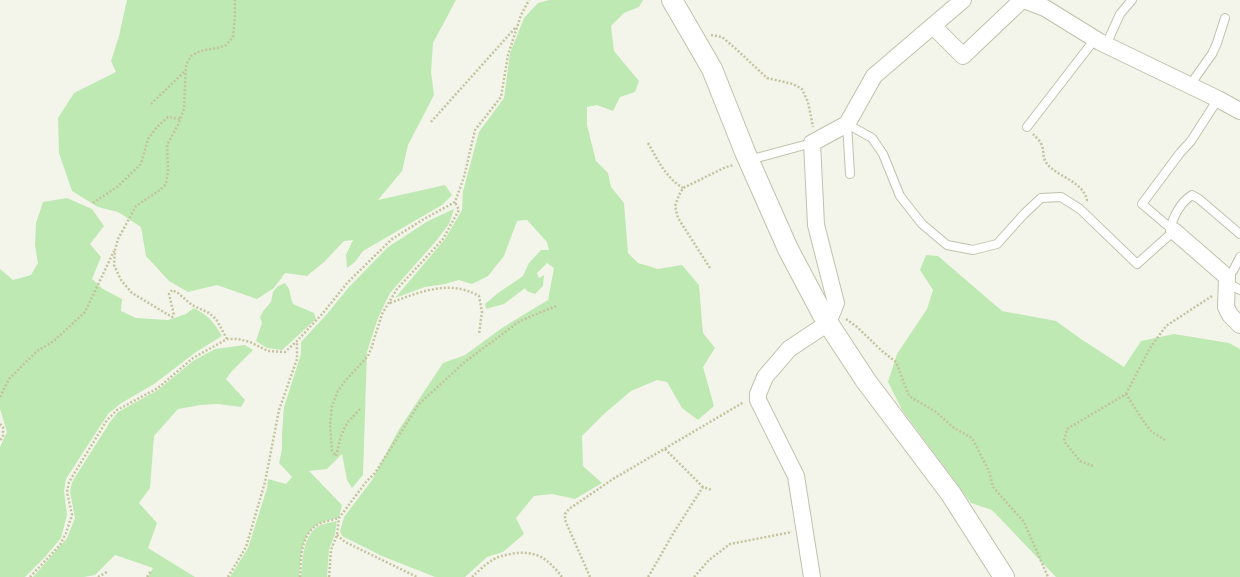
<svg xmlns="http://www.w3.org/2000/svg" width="1240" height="577" font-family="Cabin,sans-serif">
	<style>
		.green { fill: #bee9b3 }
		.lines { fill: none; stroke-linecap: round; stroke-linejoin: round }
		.service-casing { stroke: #c1c1ac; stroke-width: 10 }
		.minor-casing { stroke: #c1c1ac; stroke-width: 18 }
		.tertiary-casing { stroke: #c1c1ac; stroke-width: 22 }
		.path { stroke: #c3c39d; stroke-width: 2.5; stroke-dasharray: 2 2; stroke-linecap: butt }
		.service { stroke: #fff; stroke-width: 8 }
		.minor { stroke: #fff; stroke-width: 16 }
		.tertiary { stroke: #fff; stroke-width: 20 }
	</style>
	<rect width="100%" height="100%" fill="#f4f5ea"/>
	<g class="green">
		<path d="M 127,0 L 456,0 L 433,43 L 431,72 L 434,95 L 408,145 L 402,171 L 378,200 L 445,185 L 452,195 L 442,205 L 363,251 L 355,262 L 347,268 L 346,255 L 353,240 L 344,241 L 324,262 L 307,276 L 285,273 L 274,288 L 257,299 L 217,285 L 188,292 L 169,281 L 146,256 L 141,227 L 118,212 L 98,207 L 72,191 L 59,153 L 58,118 L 74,93 L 116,72 L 111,61 L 119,36 Z"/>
		<path d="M 549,0 L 643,0 L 639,7 L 624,13 L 611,26 L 614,51 L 639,81 L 635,92 L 620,97 L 613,111 L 597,105 L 587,107 L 587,125 L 596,161 L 608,173 L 611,187 L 624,203 L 628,253 L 638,263 L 658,269 L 682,265 L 699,285 L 703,333 L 715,348 L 703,367 L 714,406 L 698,420 L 682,408 L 667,382 L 657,380 L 631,391 L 605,413 L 582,436 L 583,466 L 602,483 L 575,499 L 552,494 L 534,496 L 516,518 L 524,534 L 503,552 L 487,557 L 465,577 L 435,577 L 382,556 L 342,536 L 340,531 L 344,517 L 372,480 L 398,431 L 443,363 L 465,355 L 502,328 L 548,300 L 554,268 L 547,263 L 537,273 L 539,278 L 544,275 L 543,286 L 535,294 L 527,291 L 525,288 L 504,304 L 486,309 L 485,304 L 498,293 L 523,276 L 529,263 L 541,250 L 549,250 L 547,242 L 527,220 L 517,221 L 504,256 L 488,276 L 472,284 L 459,280 L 445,284 L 425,287 L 395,298 L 445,239 L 462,210 L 463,191 L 479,132 L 504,98 L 510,53 L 524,18 L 538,3 Z"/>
		<path d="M 67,198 L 92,209 L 104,226 L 90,244 L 101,257 L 92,279 L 103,289 L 122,299 L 121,311 L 136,318 L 168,320 L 186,314 L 194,308 C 210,317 213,321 222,336 L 196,352 L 154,384 L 120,404 L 108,414 L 66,479 L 64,491 L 67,515 L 61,538 L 45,557 L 25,577 L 0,577 L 0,447 L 7,432 L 0,409 L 0,269 L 13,280 L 31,275 L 38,263 L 35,245 L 36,223 L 43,202 Z"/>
		<path d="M 454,209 L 449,224 L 437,240 L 390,293 L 378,318 L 367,352 L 363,475 L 352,488 L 347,480 L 342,454 L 327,469 L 309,471 L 342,505 L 339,518 C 333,519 326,520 320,523 C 300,533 301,558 299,577 L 230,577 L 248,548 L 267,488 L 268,479 L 286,484 L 292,477 L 279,463 L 282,449 L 282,433 L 284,407 L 301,354 L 301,342 L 327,314 L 349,287 L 388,247 L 428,221 Z"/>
		<path d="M 926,255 L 938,256 L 1002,311 L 1056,321 L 1081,339 L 1124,367 L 1141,341 L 1174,334 L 1229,343 L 1240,349 L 1240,577 L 1056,577 L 992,510 L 971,503 L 902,410 L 888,382 L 897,354 L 927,309 L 933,290 L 920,270 Z"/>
		<path d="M 285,283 C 292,291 289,295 293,304 L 314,313 L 316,319 L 292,341 L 282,350 L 267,348 L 256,341 L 262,323 L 260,317 L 264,310 L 271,302 L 273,292 L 278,286 Z"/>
		<path d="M 245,345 L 253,350 L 232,371 L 226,379 L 245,400 L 241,407 L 218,404 L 200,405 L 178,409 L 154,436 L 150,488 L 139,503 L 157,523 L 148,548 L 195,577 L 148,577 L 153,568 L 115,555 L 95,575 L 84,577 L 33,577 L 61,545 L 67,538 L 75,518 L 70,492 L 72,482 L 110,422 L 118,412 L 158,390 L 193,361 L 215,349 Z"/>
		<path d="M 337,521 L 335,534 L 329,550 L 327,577 L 301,577 C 303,559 302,534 321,525 C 326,523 332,522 337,521 Z"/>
	</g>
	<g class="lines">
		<defs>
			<g id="service">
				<path d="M 1106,45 L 1120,14 L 1132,0"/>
				<path d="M 1190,85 L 1212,54 L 1217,43 L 1225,18"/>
				<path d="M 847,124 L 872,138 L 883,154 L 900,196 L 922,224 L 947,245 L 973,250 L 997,244 L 1024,214 L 1041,198 L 1061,197 L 1080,209 L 1137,264 L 1174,231 L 1142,204 L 1180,153 L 1191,141 L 1218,99"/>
				<path d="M 847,124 L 850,174"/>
				<path d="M 1027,127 L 1095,39"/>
				<path d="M 749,160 L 812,143"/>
				<path d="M 1170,228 C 1175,214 1180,203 1192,195 L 1199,199 L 1240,234"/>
				<path d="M 1227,277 L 1233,271 L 1240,257"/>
				<path d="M 1227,282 L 1240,290"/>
			</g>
			<g id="minor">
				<path d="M 1024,0 L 1045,8 L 1100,42 L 1218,99 L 1240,111"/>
				<path d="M 933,26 L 963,56 L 1022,0"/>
				<path d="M 1174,231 L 1227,277 L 1226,307 L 1230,315 L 1240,325"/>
				<path d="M 812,577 L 796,476 L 758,400 L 758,394 L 765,377 L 789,349 L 828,323 L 836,303 L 816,225 L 812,143 L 847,124 L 874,76 L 963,0"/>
			</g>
			<path id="tertiary" d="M 672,0 L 712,69 L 745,152 L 788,249 L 824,317 L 866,381 L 951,494 L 1004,577"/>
		</defs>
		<use href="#service" class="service-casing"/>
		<use href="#minor" class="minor-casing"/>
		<use href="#tertiary" class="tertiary-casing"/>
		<g class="path">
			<path d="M 711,35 L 722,37 L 736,49 L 767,78 L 793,84 L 802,89 L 808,102 L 813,127"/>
			<path d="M 151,104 L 186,70"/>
			<path d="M 431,122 L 516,27"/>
			<path d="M 1033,134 C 1036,137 1041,142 1042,146 C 1045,155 1041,159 1051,168 C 1063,178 1083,183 1087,200 L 1086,202"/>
			<path d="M 648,143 C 658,160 665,177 683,188"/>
			<path d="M 93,203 L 117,187 L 141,164 L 148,139 L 157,127 L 168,117 L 181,119"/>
			<path d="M 710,268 L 678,218 L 675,206 L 679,195 L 683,188 L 726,167 L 734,165"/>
			<path d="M 390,303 C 420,292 449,279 479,296 L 482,312 L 479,334"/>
			<path d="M 846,319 L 857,327 L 882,351 L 896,362 L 909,396 L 936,412 L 954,428 L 972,438 L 989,471 L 993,487 L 1024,522 L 1048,577"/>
			<path d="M 227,339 L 216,319 L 209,313 L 192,305 L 178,293 L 172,290 L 169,294 L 174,315 L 172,317 L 132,293 L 121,280 L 114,265 L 115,250 L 118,239 L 136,206 L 160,190 L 166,184 L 168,171 L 167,145 L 178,125 L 184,109 L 186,65 L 191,56 L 200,51 L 217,48 L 226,45 L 233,37 L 235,16 L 235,0"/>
			<path d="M 1126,394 L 1150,348 L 1166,326 L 1212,296"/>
			<path d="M 0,397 L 9,379 L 37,351 L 54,341 L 85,312 L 114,251"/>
			<path d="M 360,409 L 347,423 L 341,436 L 336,456 L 332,451 L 330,425 L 332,406 L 338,391 L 345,381 L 368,356 L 371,349 L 382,314 L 397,289 L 443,239 L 459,210 L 455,202"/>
			<path d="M 0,424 L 3,427 L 3,436 L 0,441"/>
			<path d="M 665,449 L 703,487 L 712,490"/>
			<path d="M 1093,466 L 1080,461 L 1064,441 L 1067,429 L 1126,394 L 1144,422 L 1152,432 L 1165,440"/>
			<path d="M 337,535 L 345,542 L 417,577"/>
			<path d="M 30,577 L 60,545 L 66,533 L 72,515 L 67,492 L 69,482 L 107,420 L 117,410 L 158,388 L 193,358 L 227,339 L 238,339 L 250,342 L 268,351 L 285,352 L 297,341 L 323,313 L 348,282 L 392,239 L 424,219 L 455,202 L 464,177 L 475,130 L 501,97 L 508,55 L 521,15 L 529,0"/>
			<path d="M 98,577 L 107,572"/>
			<path d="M 147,577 L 151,571"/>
			<path d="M 228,577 L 246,547 L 265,482 L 279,410 L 297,359 L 297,342"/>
			<path d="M 300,577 C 301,559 300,532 321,523 C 326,521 333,520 339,518"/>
			<path d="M 329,577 L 331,550 L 337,535 L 339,518 L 366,482 L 375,473 L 419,404 L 466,361 L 520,321 L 556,306"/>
			<path d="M 472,577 C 478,572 484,565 491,561 C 501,554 522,551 533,554 C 546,557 555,568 562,577"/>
			<path d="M 590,577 L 565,520 L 565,514 L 569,509 L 613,479 L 744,402"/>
			<path d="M 648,577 L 650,574 L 674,532 L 703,487"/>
			<path d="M 694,577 L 709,560 L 730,544 L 792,532"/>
		</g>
		<use href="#service" class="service"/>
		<use href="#minor" class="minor"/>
		<use href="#tertiary" class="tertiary"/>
	</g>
</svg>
